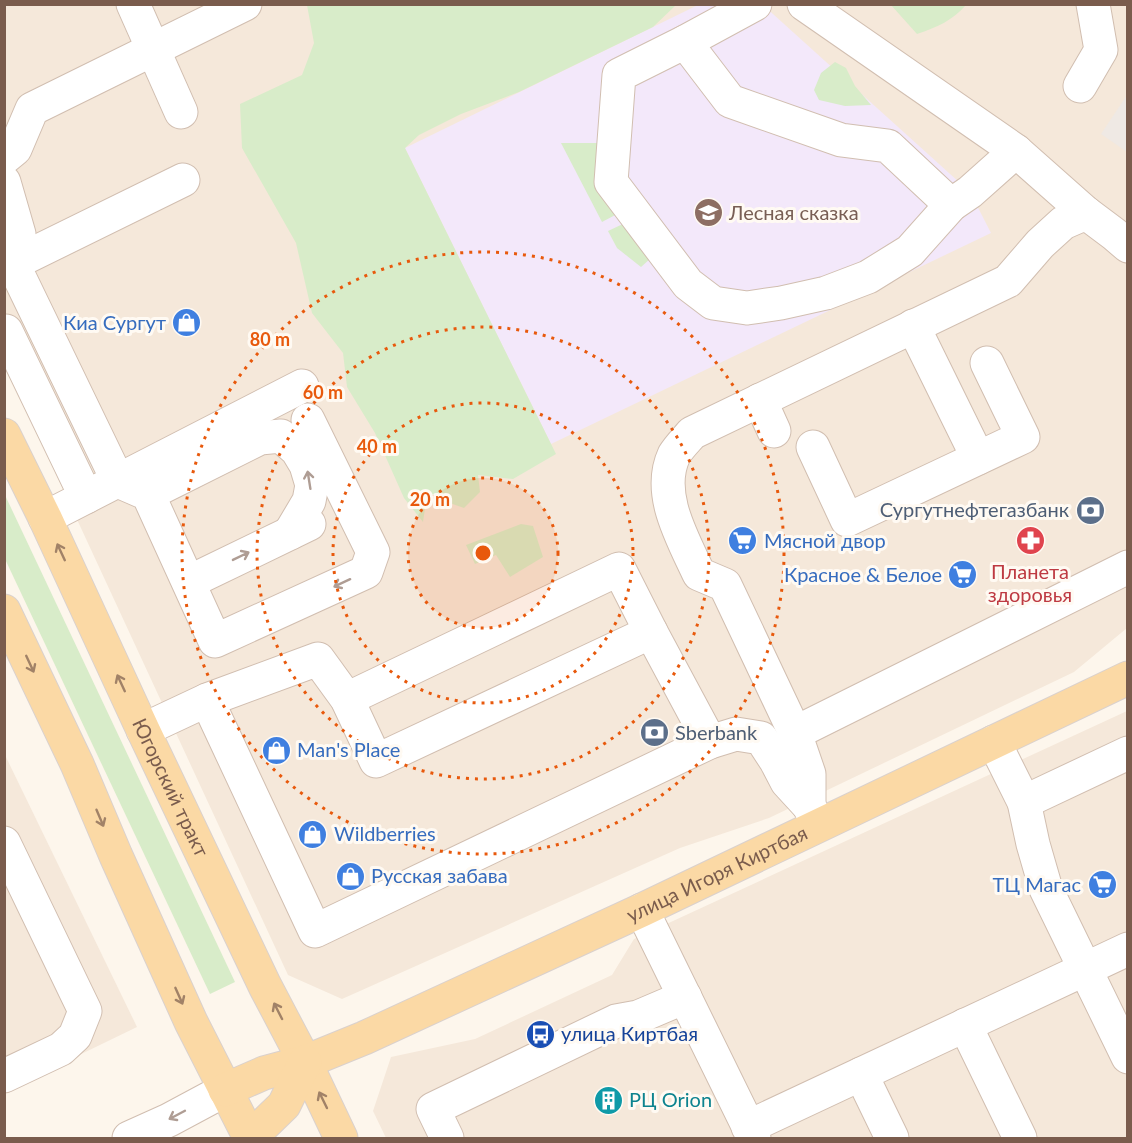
<svg xmlns="http://www.w3.org/2000/svg" width="1132" height="1143" font-family="Lato,sans-serif">
	<style>
		.residential { fill: #f5e8da }
		.industrial { fill: #efe9e4 }
		.education { fill: #f3e8fa }
		.green { fill: #d8ecc9 }
		.lines { fill: none; stroke-linecap: round; stroke-linejoin: round }
		.minor-casing { stroke: #d1beb0; stroke-width: 35 }
		.major-casing { stroke: #dad1cd; stroke-width: 35 }
		.minor { stroke: #fff; stroke-width: 33 }
		.major { stroke: #fbd9a5; stroke-width: 33 }
		.oneway { stroke: #af9d94 }
		.oneway2 { stroke: #a18267 }
		.ring { fill: none; stroke: #e8590c; stroke-width: 3; stroke-dasharray: 3 6 }
		.labels { text-anchor: middle; stroke-width: 6; stroke-linejoin: round; paint-order: stroke }
		.education-label { font-size: 20px; fill: #785e54; stroke: #fffaf3; text-anchor: start }
		.shop-label { font-size: 20px; fill: #366cbe; stroke: #fffaf3; text-anchor: start }
		.service-label { font-size: 20px; fill: #4e5e75; stroke: #fffaf3; text-anchor: end }
		.health-label { font-size: 20px; fill: #be3a42; stroke: #fffaf3 }
		.street-label { font-size: 20px; fill: #7a5c4d; stroke: #fffaf3 }
		.transit-label { font-size: 20px; fill: #164399; stroke: #fffaf3; text-anchor: start }
		.culture-label { font-size: 20px; fill: #0d838f; stroke: #fffaf3; text-anchor: start }
		.centre { fill: #e8590c; stroke: #fffaf3; stroke-width: 3 }
		.ring-label { font-size: 18px; text-anchor: middle; font-weight: bold; fill: #e8590c; stroke: #fffaf3; stroke-width: 6; stroke-linejoin: round; paint-order: stroke }
	</style>
	<rect width="100%" height="100%" fill="#fdf6ec"/>
	<g class="residential">
		<path d="M 4,5 L 1127,5 L 1127,628 L 1074,672 L 769,818 L 680,848 L 342,999 L 288,975 L 5,364 Z"/>
		<path d="M 1127,711 L 1127,1138 L 386,1138 L 373,1111 L 391,1057 L 475,1039 L 612,975 L 634,939 Z"/>
		<path d="M 4,753 L 137,1027 L 5,1091 L 4,1091 Z"/>
	</g>
	<path class="industrial" d="M 1127,95 L 1127,152 L 1101,134 Z"/>
	<path class="education" d="M 698,5 L 763,5 L 970,192 L 991,233 L 551,444 L 405,148 Z"/>
	<g class="green">
		<path d="M 307,5 L 698,5 L 675,6 L 653,27 L 519,92 L 461,114 L 419,135 L 405,148 L 556,454 L 513,479 L 478,475 L 480,492 L 464,508 L 427,495 L 423,522 L 404,498 L 375,433 L 347,387 L 343,353 L 312,313 L 296,243 L 242,148 L 240,104 L 302,75 L 314,43 Z"/>
		<path d="M 891,5 L 966,5 C 952,21 937,27 917,34 Z"/>
		<path d="M 835,62 L 846,68 L 855,86 L 871,105 L 845,106 L 819,100 L 814,90 L 821,73 Z"/>
		<path d="M 561,143 L 602,143 L 619,213 L 602,222 Z"/>
		<path d="M 625,223 L 651,258 L 641,267 L 617,248 L 608,231 Z"/>
		<path d="M 4,493 L 235,982 L 210,994 L 5,559 Z"/>
		<path d="M 521,524 L 533,526 L 543,557 L 510,577 L 496,555 L 475,564 L 466,545 Z"/>
	</g>
	<g class="lines">
		<defs>
			<g id="minor">
				<path d="M 133,4 L 181,112"/>
				<path d="M 755,4 L 685,42 L 619,75 L 611,182 L 688,284 L 713,303 L 747,308 L 781,303 L 826,293 L 868,277 L 910,251 L 951,205 L 970,192 L 1016,151"/>
				<path d="M 804,4 L 1016,151 L 1086,213"/>
				<path d="M 685,42 L 730,101 L 841,140 L 888,146 L 951,205"/>
				<path d="M 1080,86 L 1101,50 L 1093,4"/>
				<path d="M 4,158 L 15,149 L 32,109 L 245,4"/>
				<path d="M 4,182 L 19,234 L 13,264 L 118,481 L 148,494 L 215,641 L 366,572 L 373,552 L 308,420"/>
				<path d="M 4,268 L 183,180"/>
				<path d="M 913,326 L 978,458"/>
				<path d="M 6,331 L 86,497"/>
				<path d="M 760,400 L 774,431"/>
				<path d="M 813,447 L 847,520 L 1023,437 L 987,363"/>
				<path d="M 148,494 L 260,438 L 281,436 L 297,450 L 306,465 L 312,485 L 309,501 L 290,533"/>
				<path d="M 45,518 L 302,386"/>
				<path d="M 189,582 L 309,524"/>
				<path d="M 347,699 L 619,569 L 651,632 L 710,742"/>
				<path d="M 207,700 L 315,931 L 710,742 L 736,734 L 761,738 L 776,761 L 787,782 L 809,806 L 813,814"/>
				<path d="M 143,730 L 207,700 L 318,659 L 347,699 L 376,761 L 651,632"/>
				<path d="M 795,733 L 1128,567"/>
				<path d="M 994,742 L 1024,802 L 1033,844 L 1046,889 L 1128,1057"/>
				<path d="M 1024,802 L 1128,753"/>
				<path d="M 809,806 L 809,774 L 795,733 L 725,585 L 699,574 C 683,539 656,494 674,455 C 678,448 686,440 692,433 L 1008,281 L 1040,244 L 1063,223 L 1086,213 L 1114,234 L 1128,246"/>
				<path d="M 4,843 L 85,1011 L 75,1036 L 61,1049 L 4,1076"/>
				<path d="M 642,910 L 754,1138"/>
				<path d="M 965,1025 L 1020,1138"/>
				<path d="M 861,1074 L 892,1138"/>
				<path d="M 748,1127 L 1128,949"/>
				<path d="M 129,1138 L 169,1120 L 225,1090"/>
				<path d="M 447,1138 L 433,1109 L 616,1021 L 638,1017 L 685,997"/>
			</g>
			<g id="major">
				<path id="s1" d="M 4,435 L 45,518 L 143,730 L 265,986 L 305,1062 L 341,1138"/>
				<path d="M 4,611 L 77,764 L 116,856 L 191,1022 L 250,1138"/>
				<path id="s2" d="M 225,1090 L 264,1073 L 305,1062 L 364,1038 L 642,910 L 1128,678"/>
				<path d="M 250,1138 L 284,1105 L 305,1062"/>
			</g>
		</defs>
		<use href="#minor" class="minor-casing"/>
		<use href="#major" class="major-casing"/>
		<use href="#minor" class="minor"/>
		<use href="#major" class="major"/>
	</g>
	<defs><path id="oneway-shaft" d="M-6 0H5M1.5-3L5.5 0L1.5 3" fill="none" stroke-width="1.6" stroke-linecap="round" stroke-linejoin="round" transform="scale(1.5)"/></defs>
	<g class="oneway">
		<use href="#oneway-shaft" transform="translate(309 480) rotate(-99)"/>
		<use href="#oneway-shaft" transform="translate(241 556) rotate(-26)"/>
		<use href="#oneway-shaft" transform="translate(342 583) rotate(155)"/>
		<use href="#oneway-shaft" transform="translate(177 1115) rotate(152)"/>
	</g>
	<g class="oneway2">
		<use href="#oneway-shaft" transform="translate(61 552) rotate(-115)"/>
		<use href="#oneway-shaft" transform="translate(30 664) rotate(65)"/>
		<use href="#oneway-shaft" transform="translate(121 683) rotate(-115)"/>
		<use href="#oneway-shaft" transform="translate(100 818) rotate(67)"/>
		<use href="#oneway-shaft" transform="translate(179 996) rotate(66)"/>
		<use href="#oneway-shaft" transform="translate(278 1011) rotate(-117)"/>
		<use href="#oneway-shaft" transform="translate(323 1100) rotate(-116)"/>
	</g>
	<circle cx="483" cy="553" r="75" fill="#e8590c" fill-opacity=".12"/>
	<g class="ring">
		<circle cx="483" cy="553" r="75"/>
		<circle cx="483" cy="553" r="150"/>
		<circle cx="483" cy="553" r="226"/>
		<circle cx="483" cy="553" r="301"/>
	</g>
	<defs>
		<symbol id="school-disc" viewBox="-11 -11 22 22"><circle r="9.5" fill="#8d6e63" stroke="#fffaf3"/><path d="M0-5L7-2L0 1L-7-2ZM-4 1L0 2.5L4 1V4Q0 6-4 4Z" fill="#fff"/></symbol>
		<symbol id="shop-disc" viewBox="-11 -11 22 22"><circle r="9.5" fill="#3f7fe0" stroke="#fffaf3"/><path d="M-5-2.5h2.3a2.7 3.5 0 0 1 5.4 0H5L5.5 6h-11ZM-1.5-2.5h3a1.5 2.3 0 0 0-3 0Z" fill="#fff"/></symbol>
		<symbol id="bank-disc" viewBox="-11 -11 22 22"><circle r="9.5" fill="#5c6f8a" stroke="#fffaf3"/><path d="M-6-4H6V4H-6ZM0-2.3a2.3 2.3 0 1 0 0 4.6a2.3 2.3 0 1 0 0-4.6Z" fill="#fff"/></symbol>
		<symbol id="supermarket-disc" viewBox="-11 -11 22 22"><circle r="9.5" fill="#3f7fe0" stroke="#fffaf3"/><path d="M-6-5.5h2.5l.6 2H6L4.5 2H-2.5L-4.4-4H-6ZM-1.5 3.2a1.3 1.3 0 1 0 .1 0ZM3 3.2a1.3 1.3 0 1 0 .1 0Z" fill="#fff"/></symbol>
		<symbol id="pharmacy-disc" viewBox="-11 -11 22 22"><circle r="9.5" fill="#e0444e" stroke="#fffaf3"/><path d="M-2-6h4v4h4v4h-4v4h-4v-4h-4v-4h4Z" fill="#fff"/></symbol>
		<symbol id="bus-disc" viewBox="-11 -11 22 22"><circle r="9.5" fill="#1a4fb4" stroke="#fffaf3"/><path d="M-5-6H5V4H4V6H2V4H-2V6H-4V4H-5ZM-3.5-4V0h7V-4ZM-3.5 1.2v1.5H-2V1.2ZM2 1.2v1.5H3.5V1.2Z" fill="#fff"/></symbol>
		<symbol id="building-disc" viewBox="-11 -11 22 22"><circle r="9.5" fill="#0f9aa8" stroke="#fffaf3"/><path d="M-4-6H4V6H1V3H-1V6H-4ZM-2.5-4.3h1.7v1.8h-1.7ZM.8-4.3h1.7v1.8H.8ZM-2.5-1h1.7V.8h-1.7ZM.8-1h1.7V.8H.8Z" fill="#fff"/></symbol>
	</defs>
	<g fill-rule="evenodd">
		<use href="#school-disc" x="692" y="196" width="33" height="33"/>
		<use href="#shop-disc" x="170" y="306" width="33" height="33"/>
		<use href="#bank-disc" x="1074" y="494" width="33" height="33"/>
		<use href="#supermarket-disc" x="726" y="524" width="33" height="33"/>
		<use href="#pharmacy-disc" x="1014" y="524" width="33" height="33"/>
		<use href="#supermarket-disc" x="946" y="558" width="33" height="33"/>
		<use href="#bank-disc" x="638" y="716" width="33" height="33"/>
		<use href="#shop-disc" x="260" y="734" width="33" height="33"/>
		<use href="#shop-disc" x="296" y="818" width="33" height="33"/>
		<use href="#shop-disc" x="334" y="860" width="33" height="33"/>
		<use href="#supermarket-disc" x="1086" y="868" width="33" height="33"/>
		<use href="#bus-disc" x="524" y="1018" width="33" height="33"/>
		<use href="#building-disc" x="592" y="1084" width="33" height="33"/>
	</g>
	<g class="labels">
		<g class="education-label">
			<text x="729" y="220">Лесная сказка</text>
		</g>
		<g class="shop-label">
			<text x="166" y="330" text-anchor="end">Киа Сургут</text>
			<text x="764" y="548">Мясной двор</text>
			<text x="942" y="582" text-anchor="end">Красное &amp; Белое</text>
			<text x="297" y="757">Man's Place</text>
			<text x="334" y="841">Wildberries</text>
			<text x="371" y="883">Русская забава</text>
			<text x="1081" y="892" text-anchor="end">ТЦ Магас</text>
		</g>
		<g class="service-label">
			<text x="1069" y="517">Сургутнефтегазбанк</text>
			<text x="675" y="740" text-anchor="start">Sberbank</text>
		</g>
		<g class="health-label">
			<text x="1030" y="579">Планета<tspan x="1030" dy="23">здоровья</tspan></text>
		</g>
		<g class="street-label">
			<text dy="7" stroke="none"><textPath href="#s1" startOffset="390">Югорский тракт</textPath></text>
			<text dy="7" stroke="none"><textPath href="#s2" startOffset="538">улица Игоря Киртбая</textPath></text>
		</g>
		<g class="transit-label">
			<text x="561" y="1041">улица Киртбая</text>
		</g>
		<g class="culture-label">
			<text x="629" y="1107">РЦ Orion</text>
		</g>
	</g>
	<circle cx="483" cy="553" r="9" class="centre"/>
	<g class="ring-label">
		<text x="270" y="346">80 m</text>
		<text x="323" y="399">60 m</text>
		<text x="377" y="453">40 m</text>
		<text x="430" y="506">20 m</text>
	</g>
	<rect width="1132" height="1143" fill="none" stroke="#7a5c4d" stroke-width="12"/>
</svg>
